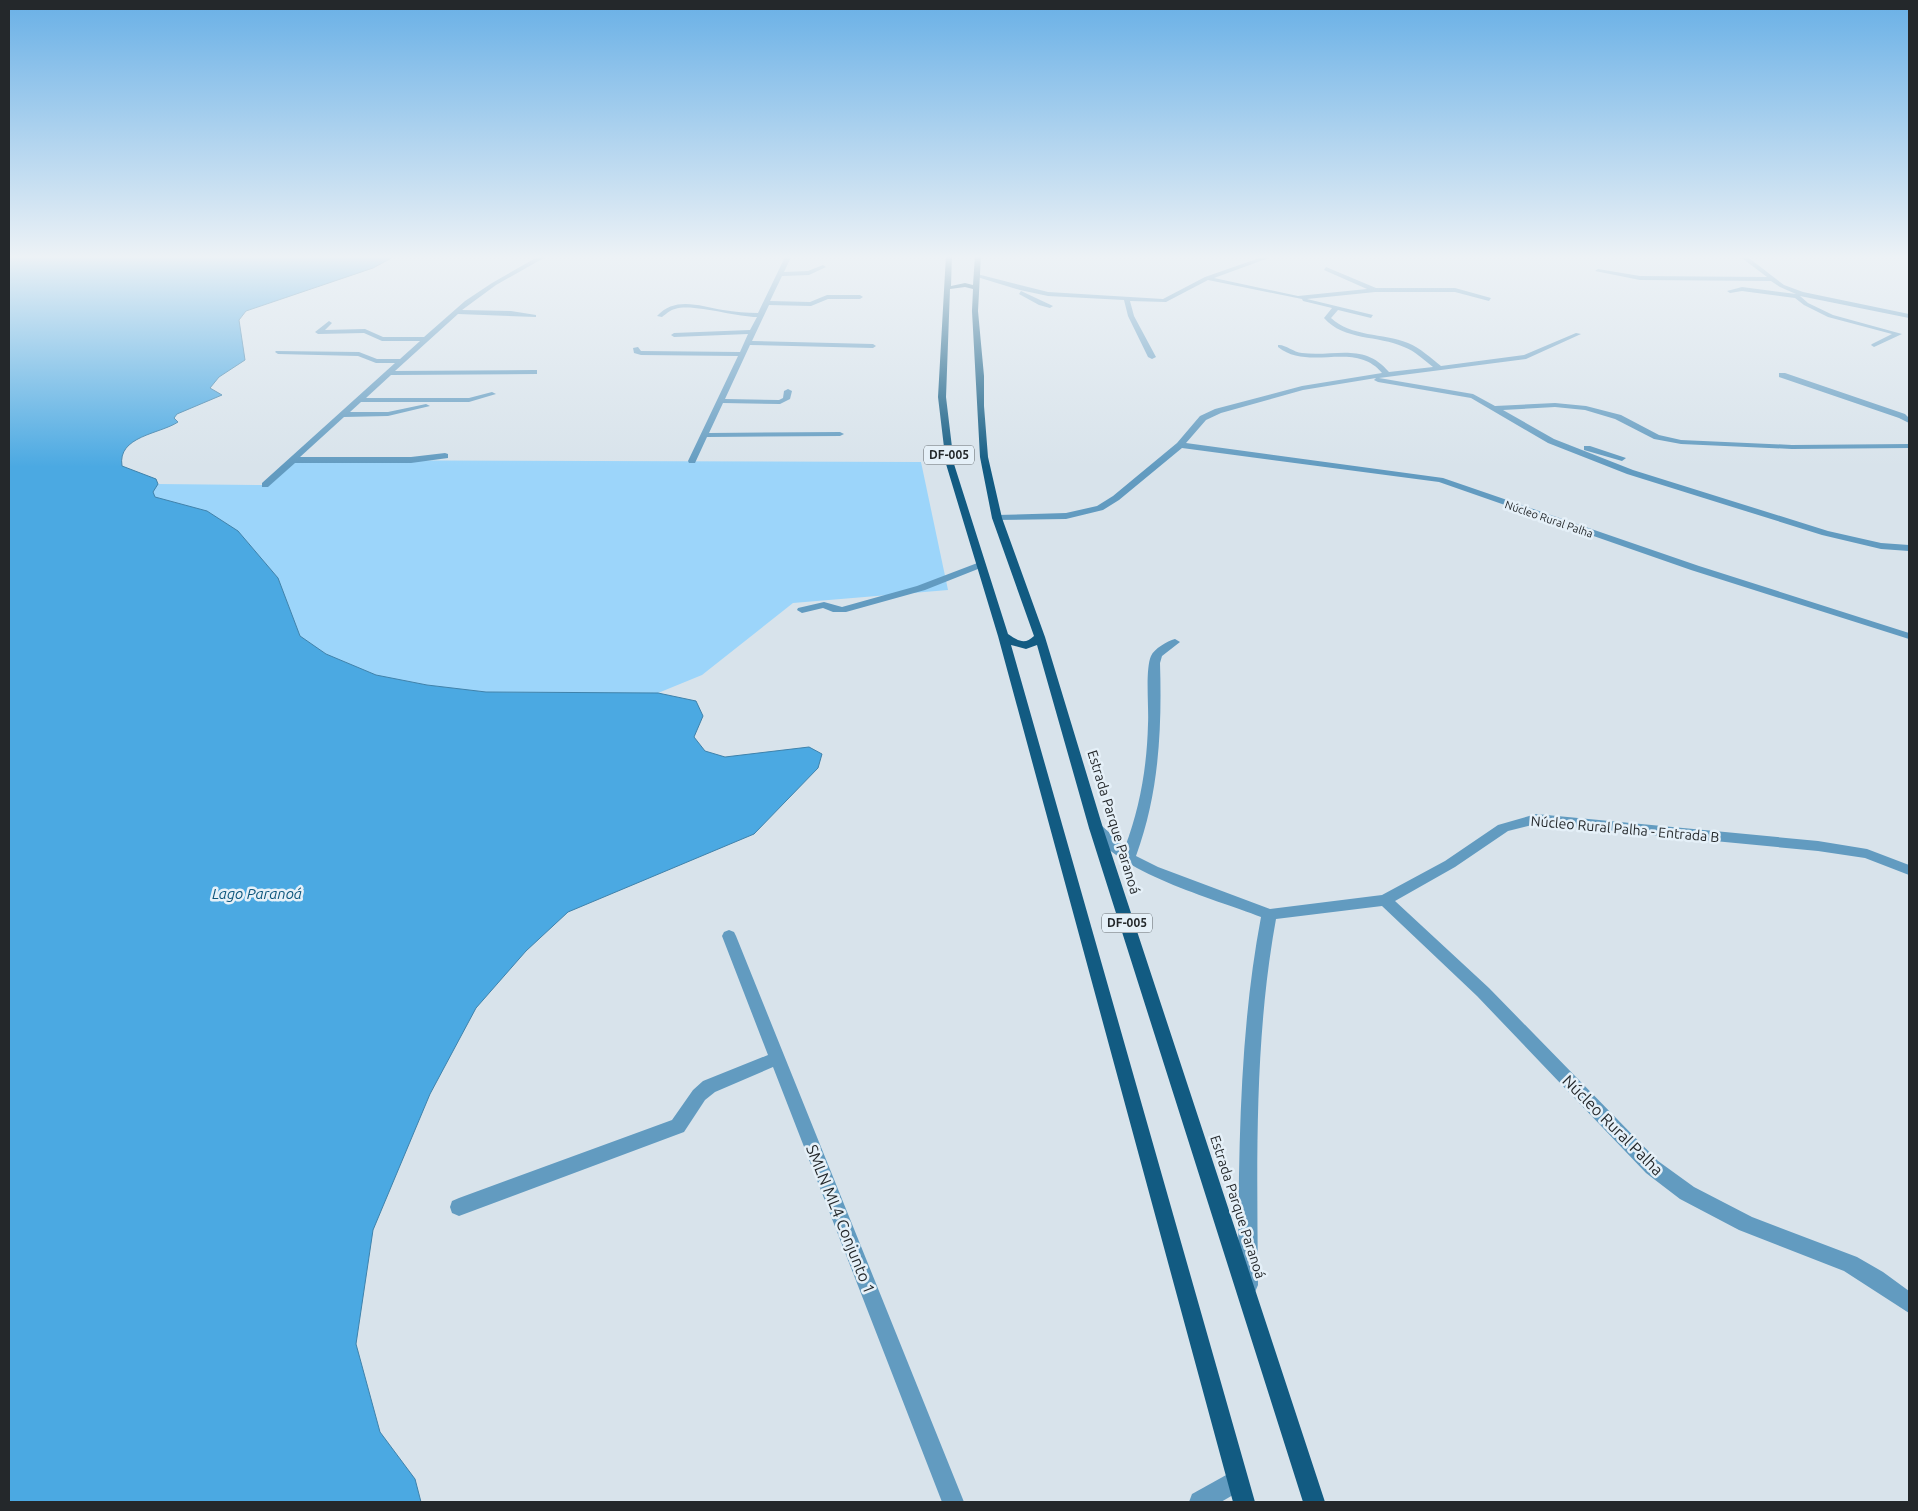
<svg xmlns="http://www.w3.org/2000/svg" width="1918" height="1511" font-family="Ubuntu,sans-serif">
	<style>
		.green { fill: #9cd5fa }
		.water { fill: #4ba9e2; stroke: #3f82ab }
		.lines { fill: none; stroke-linecap: round; stroke-linejoin: round }
		.minor { fill: #629bc0; fill-rule: evenodd }
		.primary { fill: #125b82; fill-rule: evenodd }
		.labels { text-anchor: middle; stroke-width: 5; stroke-linejoin: round; paint-order: stroke }
		.far-street-label { font-size: 11px; fill: #24282b; stroke: #e5f0f8 }
		.shield { fill: #e5f0f8; stroke: #5e6468; stroke-width: 1 }
		.shield-label { font-size: 12px; font-weight: bold; fill: #24282b }
		.street-label { font-size: 14px; fill: #24282b; stroke: #e5f0f8 }
		.water-label { font-size: 15px; font-style: italic; fill: #0d567c; stroke: #e5f0f8 }
		.near-street-label { font-size: 16px; fill: #24282b; stroke: #e5f0f8 }
	</style>
	<rect width="100%" height="100%" fill="#d8e3eb"/>
	<path class="green" d="M 293,460 L 921,462 L 948,590 L 793,603 L 702,675 L 658,693 L 486,692 L 427,685 L 376,675 L 326,654 L 300,636 L 278,578 L 238,531 L 207,511 L 155,497 L 153,492 L 158,484 L 265,485 Z"/>
	<path class="water" d="M 9,255 L 397,255 L 373,268 L 246,311 L 239,320 L 245,360 L 219,377 L 210,388 L 222,395 L 177,414 L 174,418 L 178,422 C 160,434 117,436 122,466 L 156,479 L 158,484 L 153,492 L 155,497 L 207,511 L 238,531 L 278,578 L 300,636 L 326,654 L 376,675 L 427,685 L 486,692 L 658,693 L 696,701 L 703,716 L 694,737 L 705,751 L 725,757 L 809,747 L 822,754 L 818,768 L 754,834 L 568,912 L 526,951 L 476,1008 L 430,1094 L 373,1230 L 356,1344 L 380,1432 L 415,1479 L 421,1502 L 9,1502 Z"/>
	<g class="lines">
		<g class="minor">
			<path d="M 541,255 L 549,255 L 496,285 L 462,310 L 511,311 L 536,315 L 536,317 L 458,314 L 395,371 L 534,370 L 537,370 L 537,374 L 391,375 L 366,398 L 469,398 L 492,392 L 496,394 L 469,402 L 361,402 L 350,412 L 388,412 L 426,404 L 430,406 L 388,416 L 344,417 L 300,457 L 411,457 L 445,453 L 448,454 L 448,458 L 411,463 L 295,463 L 268,487 L 262,487 L 262,483 L 395,363 L 376,363 L 358,356 L 278,354 L 275,352 L 276,351 L 359,352 L 377,359 L 400,359 L 420,341 L 382,341 L 364,333 L 318,334 L 315,332 L 329,321 L 332,323 L 325,330 L 365,329 L 383,337 L 424,337 L 465,301 L 492,283 Z"/>
			<path d="M 786,255 L 792,255 L 784,272 L 808,271 L 823,265 L 826,267 L 809,275 L 782,276 L 770,301 L 810,302 L 827,295 L 860,295 L 863,297 L 860,299 L 828,299 L 811,306 L 769,305 L 752,341 L 873,344 L 876,346 L 873,348 L 750,345 L 725,399 L 779,400 L 783,398 L 784,391 L 788,389 L 792,391 L 790,399 L 780,404 L 723,403 L 709,433 L 840,432 L 844,434 L 840,436 L 707,437 L 695,463 L 689,463 L 688,461 L 738,356 L 641,355 L 634,353 L 633,348 L 638,347 L 641,351 L 740,352 L 748,334 L 674,337 L 671,335 L 674,333 L 750,330 L 757,317 C 735,317 692,303 675,309 C 670,310 666,314 662,317 L 657,316 C 675,296 700,306 723,310 C 735,312 747,313 758,313 Z"/>
			<path d="M 1268,255 L 1277,255 L 1214,278 L 1298,296 L 1367,289 L 1324,270 L 1326,267 L 1376,288 L 1455,288 L 1491,298 L 1489,301 L 1455,292 L 1375,292 L 1307,299 L 1373,315 L 1371,318 L 1338,310 L 1331,318 C 1351,337 1383,333 1408,343 C 1420,348 1431,358 1441,366 L 1524,355 L 1576,333 L 1581,334 L 1526,359 L 1379,378 L 1473,394 L 1495,406 L 1555,403 L 1586,406 L 1621,415 L 1659,435 L 1681,440 L 1792,445 L 1909,444 L 1909,448 L 1792,449 L 1681,444 L 1654,439 L 1615,419 L 1585,410 L 1555,407 L 1503,410 L 1554,439 L 1633,470 L 1828,531 L 1881,543 L 1909,545 L 1909,551 L 1881,549 L 1822,535 L 1627,474 L 1548,443 L 1471,398 L 1378,382 L 1374,380 L 1376,378 L 1303,390 L 1221,413 L 1206,420 L 1186,443 L 1443,478 L 1699,566 L 1909,633 L 1909,639 L 1691,570 L 1439,482 L 1182,448 L 1119,500 L 1103,510 L 1066,519 L 994,520 L 992,518 L 997,515 L 1066,513 L 1097,506 L 1113,496 L 1177,443 L 1200,416 L 1215,409 L 1302,386 L 1382,373 C 1355,340 1309,372 1278,347 L 1278,345 C 1285,344 1293,352 1302,353 C 1335,357 1364,342 1389,372 L 1433,367 C 1424,360 1415,351 1404,347 C 1378,335 1344,341 1324,318 L 1332,308 L 1303,301 L 1302,299 L 1208,280 L 1166,302 L 1130,301 L 1134,316 L 1156,357 L 1152,359 L 1148,357 L 1128,316 L 1124,300 L 1048,296 L 1020,290 L 974,276 L 977,274 L 1048,292 L 1163,299 L 1205,277 Z"/>
			<path d="M 1738,255 L 1745,255 L 1784,285 L 1803,292 L 1909,314 L 1909,318 L 1800,296 L 1808,303 L 1833,315 L 1902,334 L 1874,347 L 1871,345 L 1872,344 L 1892,334 L 1828,317 L 1804,305 L 1795,298 L 1742,291 L 1730,293 L 1727,291 L 1742,287 L 1796,294 L 1780,287 L 1771,281 L 1640,280 L 1595,271 L 1598,269 L 1640,276 L 1767,277 Z"/>
			<path d="M 1021,291 L 1053,306 L 1050,308 L 1039,305 L 1019,294 Z"/>
			<path d="M 1779,373 L 1785,373 L 1905,414 L 1909,418 L 1909,423 L 1899,418 L 1779,377 Z"/>
			<path d="M 1584,446 L 1590,446 L 1626,458 L 1622,461 L 1584,450 Z"/>
			<path d="M 980,562 L 985,565 L 983,567 L 925,590 L 846,612 L 833,612 L 823,608 L 802,613 L 797,610 L 798,608 L 824,602 L 842,607 L 917,586 Z"/>
			<path d="M 1175,639 L 1180,642 L 1162,656 L 1160,663 C 1162,730 1159,793 1136,856 L 1158,867 L 1270,909 L 1382,895 L 1445,861 L 1498,825 L 1536,814 L 1818,841 L 1867,849 L 1909,865 L 1909,875 L 1865,858 L 1818,851 L 1536,824 L 1508,831 L 1455,867 L 1395,901 L 1489,988 L 1658,1161 L 1694,1187 L 1752,1217 L 1857,1257 L 1883,1272 L 1909,1291 L 1909,1313 L 1844,1271 L 1739,1230 L 1680,1199 L 1646,1173 L 1477,996 L 1382,906 L 1276,919 C 1254,1040 1257,1162 1258,1285 L 1255,1292 L 1248,1295 L 1241,1292 L 1238,1285 C 1239,1161 1238,1039 1261,917 C 1212,898 1117,873 1089,828 L 1091,825 L 1101,825 L 1125,847 C 1140,808 1147,766 1148,724 C 1149,707 1145,670 1151,656 C 1154,649 1167,641 1175,639 Z"/>
			<path d="M 729,930 L 734,932 L 736,936 L 964,1502 L 942,1502 L 773,1067 L 715,1092 L 705,1100 L 684,1132 L 459,1216 L 452,1213 L 450,1207 L 452,1201 L 459,1198 L 672,1120 L 693,1090 L 703,1081 L 768,1055 L 722,936 L 724,932 Z"/>
			<path d="M 1237,1469 L 1245,1472 L 1248,1480 L 1245,1488 L 1221,1502 L 1189,1502 L 1192,1494 Z"/>
		</g>
		<path class="primary" d="M 946,255 L 952,255 L 951,286 L 965,283 L 973,285 L 975,255 L 981,255 L 978,311 L 984,376 L 984,406 L 988,457 L 1002,518 L 1045,637 L 1103,828 L 1325,1502 L 1303,1502 L 1089,828 L 1037,645 L 1026,649 L 1011,645 L 1255,1502 L 1233,1502 L 998,636 L 946,464 L 938,397 ZM 965,287 L 973,289 L 972,311 L 980,457 L 992,518 L 1034,636 C 1025,645 1018,641 1008,634 L 954,464 L 946,397 L 950,289 Z"/>
	</g>
	<linearGradient id="sky" x2="0" y2="1"><stop stop-color="#69b0e6"/><stop offset="0.55" stop-color="#edf2f6"/><stop offset="1" stop-color="#edf2f6" stop-opacity="0"/></linearGradient>
	<rect width="1918" height="467" fill="url(#sky)"/>
	<g class="labels">
		<g class="far-street-label">
			<text transform="translate(1549 519) rotate(19)" y="4">Núcleo Rural Palha</text>
		</g>
		<g class="shield">
			<rect x="924" y="445.5" width="50" height="19" rx="4"/>
			<rect x="1102" y="913.5" width="50" height="19" rx="4"/>
		</g>
		<g class="shield-label">
			<text x="949" y="459">DF-005</text>
			<text x="1127" y="927">DF-005</text>
		</g>
		<g class="street-label">
			<text transform="translate(1114 822) rotate(73)" y="5">Estrada Parque Paranoá</text>
			<text transform="translate(1625 829) rotate(5)" y="5">Núcleo Rural Palha - Entrada B</text>
			<text transform="translate(1238 1207) rotate(72)" y="5">Estrada Parque Paranoá</text>
		</g>
		<g class="water-label">
			<text x="257" y="899">Lago Paranoá</text>
		</g>
		<g class="near-street-label">
			<text transform="translate(1613 1125) rotate(45)" y="6">Núcleo Rural Palha</text>
			<text transform="translate(841 1219) rotate(68)" y="6">SMLN ML4 Conjunto 1</text>
		</g>
	</g>
	<rect width="1918" height="1511" fill="none" stroke="#24282b" stroke-width="20"/>
</svg>
